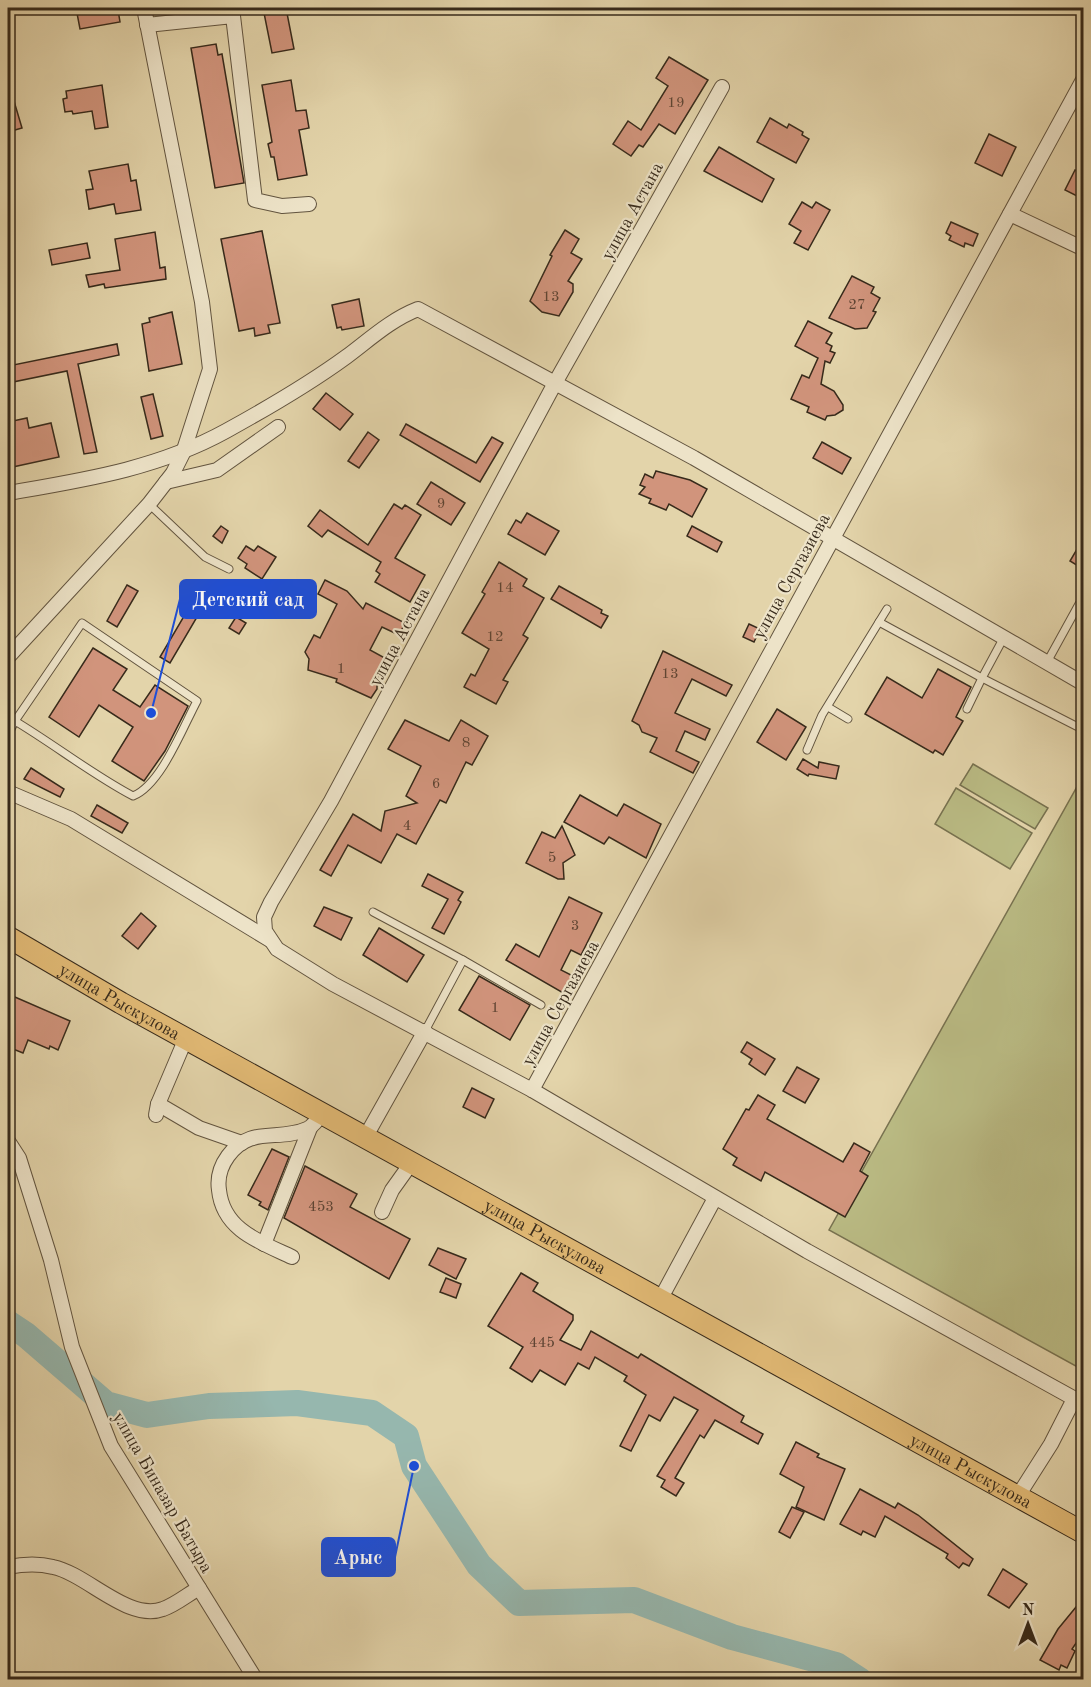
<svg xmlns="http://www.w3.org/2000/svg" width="1091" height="1687" font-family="'Old Standard TT',serif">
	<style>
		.green { fill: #babb84; stroke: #787250; stroke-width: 1.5 }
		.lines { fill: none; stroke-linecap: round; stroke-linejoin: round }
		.river { stroke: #96b7ae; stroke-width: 26 }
		.building { fill: #d1947c; stroke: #372a1b; stroke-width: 1.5 }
		.lane-casing { stroke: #62543f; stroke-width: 9 }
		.street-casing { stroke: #62543f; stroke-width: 16 }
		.primary-casing { stroke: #372a1b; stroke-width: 23 }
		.lane { stroke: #ede3c8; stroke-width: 7 }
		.street { stroke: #ede3c8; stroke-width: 14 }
		.primary { stroke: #e2ba75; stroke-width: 21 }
		.labels { text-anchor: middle; stroke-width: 4.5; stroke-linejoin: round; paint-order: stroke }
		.number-label { font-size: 15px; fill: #5e4433 }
		.street-label { font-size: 18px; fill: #372a1b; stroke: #ede3c8 }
		.leader { fill: none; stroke: #1d4ed8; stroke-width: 2 }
		.callout-dot { fill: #1d4ed8; stroke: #ede3c8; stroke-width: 2 }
		.callout { fill: #1d4ed8; stroke: #1d4ed8; stroke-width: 2 }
		.callout-label { font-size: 20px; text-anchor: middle; font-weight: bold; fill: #fff }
	</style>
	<rect width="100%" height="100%" fill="#e3d4aa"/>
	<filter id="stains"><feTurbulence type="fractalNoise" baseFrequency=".00333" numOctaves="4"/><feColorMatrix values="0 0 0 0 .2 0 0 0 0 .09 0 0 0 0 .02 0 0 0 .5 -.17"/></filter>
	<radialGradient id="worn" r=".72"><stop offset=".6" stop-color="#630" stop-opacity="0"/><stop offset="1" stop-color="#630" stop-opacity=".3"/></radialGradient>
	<g class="green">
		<path d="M 973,764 L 1048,808 L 1035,829 L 960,785 Z"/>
		<path d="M 1083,776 L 1083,1370 L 829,1230 Z"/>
		<path d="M 956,788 L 1032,833 L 1010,869 L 935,824 Z"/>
	</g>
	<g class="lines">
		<path class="river" d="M 8,1323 L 26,1335 L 106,1404 L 147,1415 L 209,1406 L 297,1403 L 372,1413 L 406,1436 L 414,1466 L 479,1565 L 519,1603 L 634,1600 L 732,1637 L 836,1665 L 859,1680"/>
	</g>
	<g class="building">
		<path d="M 76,8 L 102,8 L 103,13 L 118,10 L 120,22 L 80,29 Z"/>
		<path d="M 263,8 L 286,8 L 294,49 L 272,53 Z"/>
		<path d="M 216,44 L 218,55 L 222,54 L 244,183 L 215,188 L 191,48 Z"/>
		<path d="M 669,57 L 708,80 L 675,134 L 659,124 L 643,147 L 639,145 L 631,156 L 613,144 L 628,121 L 641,130 L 668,86 L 656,78 Z"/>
		<path d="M 291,80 L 296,111 L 306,110 L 309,128 L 299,130 L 307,175 L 278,180 L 274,157 L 271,157 L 268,144 L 272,142 L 262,85 Z"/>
		<path d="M 102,85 L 108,127 L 95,129 L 92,111 L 73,114 L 72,111 L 65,112 L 63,99 L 67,98 L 66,91 Z"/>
		<path d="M 8,91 L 11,91 L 22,128 L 8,132 Z"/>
		<path d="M 770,118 L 787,128 L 789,124 L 803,132 L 802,135 L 809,139 L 796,163 L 757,142 Z"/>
		<path d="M 989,134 L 1016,147 L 1002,176 L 975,163 Z"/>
		<path d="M 719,147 L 774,179 L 762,202 L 704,171 Z"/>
		<path d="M 128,164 L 131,181 L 136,180 L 141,210 L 116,214 L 114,204 L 89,209 L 86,190 L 93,189 L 89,171 Z"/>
		<path d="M 1075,170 L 1083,174 L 1083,199 L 1065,190 Z"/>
		<path d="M 802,202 L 812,208 L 816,202 L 830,210 L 808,250 L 794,243 L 801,231 L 789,224 Z"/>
		<path d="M 951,222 L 978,234 L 973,246 L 965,243 L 964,247 L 949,240 L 951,236 L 946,233 Z"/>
		<path d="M 565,230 L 579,239 L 571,253 L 582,259 L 568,281 L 573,284 L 573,292 L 559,316 L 542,312 L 530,301 L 552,256 L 550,255 Z"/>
		<path d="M 262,231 L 280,323 L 268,325 L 270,333 L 255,336 L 254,328 L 239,331 L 221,239 Z"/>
		<path d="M 155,232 L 160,268 L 165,267 L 166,279 L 105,288 L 104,284 L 89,287 L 86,275 L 120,270 L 115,239 Z"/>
		<path d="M 87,243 L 90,258 L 52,265 L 49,250 Z"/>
		<path d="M 852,276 L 874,287 L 871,293 L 880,298 L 873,311 L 876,312 L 867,328 L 855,329 L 829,318 Z"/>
		<path d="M 359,299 L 364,326 L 342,330 L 341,327 L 337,328 L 332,305 Z"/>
		<path d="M 172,312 L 182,364 L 149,371 L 142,324 L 150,322 L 149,318 Z"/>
		<path d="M 808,321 L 832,333 L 826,343 L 832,346 L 830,351 L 835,353 L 830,363 L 825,361 L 821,384 L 834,391 L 843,405 L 843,410 L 835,415 L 827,416 L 825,420 L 807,412 L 809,407 L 791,399 L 802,375 L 809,378 L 818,358 L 795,346 Z"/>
		<path d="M 117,344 L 119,355 L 78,364 L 97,452 L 84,454 L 67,371 L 8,383 L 8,366 Z"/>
		<path d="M 326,393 L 353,414 L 340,430 L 313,409 Z"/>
		<path d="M 153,394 L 163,436 L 151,439 L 141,397 Z"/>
		<path d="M 27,418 L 29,428 L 51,423 L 59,457 L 8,468 L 8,422 Z"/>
		<path d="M 406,424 L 476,463 L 492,437 L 503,443 L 480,482 L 400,435 Z"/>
		<path d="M 368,432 L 379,440 L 359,468 L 348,461 Z"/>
		<path d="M 822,442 L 851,458 L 842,474 L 813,458 Z"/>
		<path d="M 656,471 L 690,480 L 707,489 L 692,517 L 669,504 L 666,510 L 649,503 L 651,499 L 639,494 L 645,487 L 640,485 L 645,474 L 653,478 Z"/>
		<path d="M 431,482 L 465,503 L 451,525 L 417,504 Z"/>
		<path d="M 394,504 L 402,509 L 405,505 L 421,515 L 395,558 L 425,575 L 410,602 L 375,582 L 380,574 L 376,571 L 381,562 L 328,530 L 322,537 L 308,526 L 320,510 L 368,545 Z"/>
		<path d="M 527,513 L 559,531 L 545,555 L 508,534 L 516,520 L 521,523 Z"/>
		<path d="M 221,526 L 228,531 L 222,543 L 213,536 Z"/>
		<path d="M 692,526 L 722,542 L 717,552 L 687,536 Z"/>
		<path d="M 1083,539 L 1083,569 L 1070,561 Z"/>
		<path d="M 246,546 L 254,551 L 258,546 L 276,557 L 262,579 L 245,568 L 247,564 L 238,558 Z"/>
		<path d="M 499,562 L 527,579 L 523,586 L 544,598 L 523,635 L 528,638 L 503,680 L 508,682 L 496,704 L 464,687 L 471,674 L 475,676 L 489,649 L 462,633 L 485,594 L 482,592 Z"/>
		<path d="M 325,580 L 347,591 L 363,609 L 366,603 L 405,623 L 399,635 L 382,627 L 370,650 L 392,662 L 377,679 L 377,689 L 371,698 L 336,682 L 337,679 L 308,670 L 309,659 L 305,652 L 314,635 L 320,638 L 337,604 L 318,594 Z"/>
		<path d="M 127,585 L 138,591 L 117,627 L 107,621 Z"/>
		<path d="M 559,586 L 602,610 L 601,613 L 608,616 L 601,628 L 551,599 Z"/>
		<path d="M 197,594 L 207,600 L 170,663 L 160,657 Z"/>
		<path d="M 236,617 L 246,623 L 239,634 L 229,628 Z"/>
		<path d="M 749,624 L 760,629 L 754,642 L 743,637 Z"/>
		<path d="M 93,648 L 127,669 L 113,690 L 140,707 L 155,685 L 188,706 L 165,751 L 144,781 L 112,761 L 133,727 L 99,705 L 79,737 L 49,717 Z"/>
		<path d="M 663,651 L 732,685 L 726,696 L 692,679 L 675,713 L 710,729 L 705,740 L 685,731 L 676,751 L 699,762 L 693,773 L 650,752 L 657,738 L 642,732 L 639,725 L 632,721 Z"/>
		<path d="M 938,669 L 971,687 L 956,717 L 963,721 L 943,755 L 935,750 L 933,753 L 865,714 L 887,677 L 922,698 Z"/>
		<path d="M 777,709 L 806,727 L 786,760 L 757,742 Z"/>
		<path d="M 405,720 L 449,741 L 461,720 L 488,736 L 472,765 L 466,762 L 446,803 L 440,800 L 416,844 L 397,834 L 381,863 L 348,845 L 331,876 L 320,870 L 353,814 L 381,831 L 385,811 L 417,803 L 406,796 L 421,766 L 388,749 Z"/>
		<path d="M 803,759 L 818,768 L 819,762 L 839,766 L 836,779 L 809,774 L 808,776 L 797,769 Z"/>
		<path d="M 31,768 L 64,789 L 60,797 L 24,779 Z"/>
		<path d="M 580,795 L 617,816 L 624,804 L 661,824 L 646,858 L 609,837 L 604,844 L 564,822 Z"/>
		<path d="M 97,805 L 128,823 L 122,833 L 91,816 Z"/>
		<path d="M 562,826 L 575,855 L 563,863 L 564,879 L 558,879 L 526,863 L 542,832 L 555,838 Z"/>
		<path d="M 428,874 L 463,892 L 458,900 L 461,902 L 444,934 L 432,928 L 448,899 L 422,886 Z"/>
		<path d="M 569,897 L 602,913 L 581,955 L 571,950 L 561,970 L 575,977 L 565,994 L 506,960 L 516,944 L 539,957 Z"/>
		<path d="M 324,907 L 352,918 L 341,940 L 314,926 Z"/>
		<path d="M 141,913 L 156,926 L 138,949 L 122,936 Z"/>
		<path d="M 379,928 L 424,955 L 407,982 L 363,955 Z"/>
		<path d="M 479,976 L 530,1005 L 510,1040 L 459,1010 Z"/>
		<path d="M 8,994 L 70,1021 L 58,1050 L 50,1046 L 49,1049 L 28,1040 L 23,1053 L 8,1047 Z"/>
		<path d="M 747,1042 L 775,1059 L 765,1075 L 749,1064 L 752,1059 L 741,1052 Z"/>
		<path d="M 797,1067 L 819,1079 L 805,1103 L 783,1091 Z"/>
		<path d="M 472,1088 L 494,1099 L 485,1118 L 463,1107 Z"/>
		<path d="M 758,1095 L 775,1105 L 767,1119 L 843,1162 L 854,1143 L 870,1152 L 860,1171 L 868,1176 L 845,1217 L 765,1172 L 761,1181 L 733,1165 L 737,1158 L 723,1149 L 746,1109 L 749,1110 Z"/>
		<path d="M 272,1149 L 289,1157 L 268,1210 L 259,1205 L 261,1202 L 248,1195 Z"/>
		<path d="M 305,1166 L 357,1194 L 350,1207 L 410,1239 L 389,1279 L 284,1218 Z"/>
		<path d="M 438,1248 L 466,1259 L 456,1279 L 429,1265 Z"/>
		<path d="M 521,1273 L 538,1283 L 533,1291 L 573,1315 L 573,1320 L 560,1340 L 581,1350 L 591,1331 L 638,1358 L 641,1354 L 744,1416 L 741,1422 L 763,1434 L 758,1444 L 715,1420 L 704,1438 L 700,1435 L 675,1478 L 684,1483 L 676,1496 L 661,1487 L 665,1480 L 657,1476 L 698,1410 L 674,1397 L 660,1421 L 649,1415 L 631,1451 L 620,1446 L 646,1395 L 624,1381 L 627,1376 L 595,1357 L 589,1369 L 578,1363 L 565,1385 L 540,1370 L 532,1382 L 510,1368 L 523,1347 L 488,1326 Z"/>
		<path d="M 446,1278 L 461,1284 L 456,1298 L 440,1292 Z"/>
		<path d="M 796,1442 L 819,1454 L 817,1457 L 845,1469 L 824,1520 L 796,1507 L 804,1487 L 780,1474 Z"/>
		<path d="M 860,1489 L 895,1508 L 898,1503 L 918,1515 L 973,1559 L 969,1566 L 963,1563 L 959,1568 L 946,1558 L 948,1554 L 885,1516 L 875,1537 L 863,1531 L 861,1535 L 840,1524 Z"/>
		<path d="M 792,1507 L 804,1512 L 790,1538 L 779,1532 Z"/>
		<path d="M 1003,1569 L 1027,1584 L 1009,1608 L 988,1595 Z"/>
		<path d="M 1076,1607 L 1083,1612 L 1083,1633 L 1072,1649 L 1075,1651 L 1067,1668 L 1061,1665 L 1059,1670 L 1040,1660 L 1058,1629 Z"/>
	</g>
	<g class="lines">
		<defs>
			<g id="lane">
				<path d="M 149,504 L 205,557 L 229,569"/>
				<path d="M 887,609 L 879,622 L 982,678 L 967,709"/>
				<path d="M 1003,639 L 982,678 L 1078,727"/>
				<path d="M 1046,664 L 1084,595"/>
				<path d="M 828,707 L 848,719"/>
				<path d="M 8,716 L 15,721 C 55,745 93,775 133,796 C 161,785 183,727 197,701 L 82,623 L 15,721 L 8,735"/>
				<path d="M 807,750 L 822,715 L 879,622"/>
				<path d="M 373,912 L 463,960 L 425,1031"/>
				<path d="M 463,960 L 541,1005"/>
			</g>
			<g id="street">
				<path d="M 147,25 L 233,16 L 255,200 L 282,206 L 309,204"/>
				<path d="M 722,87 L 555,383 L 331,801 L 271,902 L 264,917 L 265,931 L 277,949 L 333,984 L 532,1090 L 807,1251 L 1084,1404"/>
				<path d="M 1010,214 L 1084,249"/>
				<path d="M 166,482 L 217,470 L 278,427"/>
				<path d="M 8,493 C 83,480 157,469 226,431 C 266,409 309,384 346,357 C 369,340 390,320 418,309 L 694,458 L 1084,684"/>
				<path d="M 8,657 L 149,504 L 173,473 L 183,453 L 210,369 L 202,302 L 144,8"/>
				<path d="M 8,792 L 71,819 L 270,940"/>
				<path d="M 532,1090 L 1084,78"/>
				<path d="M 158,1104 L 199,1128 L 242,1143"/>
				<path d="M 156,1115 L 158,1104 L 186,1038"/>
				<path d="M 366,1136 L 425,1031"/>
				<path d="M 8,1141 L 19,1158 L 51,1260 L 72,1347 L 111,1446 L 256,1680"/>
				<path d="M 382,1212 L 392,1190 L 412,1162"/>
				<path d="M 264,1244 L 310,1128"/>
				<path d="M 292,1257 C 260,1242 223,1230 219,1190 C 217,1177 220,1167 228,1156 C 251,1125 278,1142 307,1129 C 314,1126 318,1118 322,1112"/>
				<path d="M 661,1298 L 715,1198"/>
				<path d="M 1018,1496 L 1051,1444 L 1074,1399"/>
				<path d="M 8,1567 C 23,1564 38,1563 53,1567 C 87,1574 128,1622 163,1609 C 175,1605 187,1595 199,1588"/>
			</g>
			<g id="primary">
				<path id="s1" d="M 8,937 L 121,1003 L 1084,1533"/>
			</g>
		</defs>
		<use href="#lane" class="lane-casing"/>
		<use href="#street" class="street-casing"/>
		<use href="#primary" class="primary-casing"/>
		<use href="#lane" class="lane"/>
		<use href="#street" class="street"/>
		<use href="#primary" class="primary"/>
	</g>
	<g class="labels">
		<g class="number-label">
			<text x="676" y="107">19</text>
			<text x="551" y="301">13</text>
			<text x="857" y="309">27</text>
			<text x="441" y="508">9</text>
			<text x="505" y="592">14</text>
			<text x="495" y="641">12</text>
			<text x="341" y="673">1</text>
			<text x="670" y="678">13</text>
			<text x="466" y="747">8</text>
			<text x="436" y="788">6</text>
			<text x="407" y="830">4</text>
			<text x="552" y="862">5</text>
			<text x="575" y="930">3</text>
			<text x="495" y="1012">1</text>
			<text x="321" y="1211">453</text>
			<text x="542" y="1347">445</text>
		</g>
		<g class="street-label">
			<text transform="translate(632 211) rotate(-61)" y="6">улица Астана</text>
			<text transform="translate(791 576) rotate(-61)" y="6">улица Сергазиева</text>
			<text transform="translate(399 637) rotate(-62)" y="6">улица Астана</text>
			<text dy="6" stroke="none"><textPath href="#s1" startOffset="129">улица Рыскулова</textPath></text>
			<text transform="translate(560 1003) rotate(-61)" y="6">улица Сергазиева</text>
			<text dy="6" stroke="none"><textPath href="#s1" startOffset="615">улица Рыскулова</textPath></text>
			<text dy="6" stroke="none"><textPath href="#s1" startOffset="1101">улица Рыскулова</textPath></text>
			<text transform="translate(163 1492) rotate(60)" y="6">улица Биназар Батыра</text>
		</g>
	</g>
	<path class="leader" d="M151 713L180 599M414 1466L395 1557"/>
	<g class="callout-dot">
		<circle cx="151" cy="713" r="6"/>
		<circle cx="414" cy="1466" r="6"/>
	</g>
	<g class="callout">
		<rect x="180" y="580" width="136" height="38" rx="6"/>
		<rect x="322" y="1538" width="73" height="38" rx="6"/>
	</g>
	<g class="callout-label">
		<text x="248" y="606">Детский сад</text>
		<text x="358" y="1564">Арыс</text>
	</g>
	<rect width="1091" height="1687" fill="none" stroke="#e3d4aa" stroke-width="30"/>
	<rect x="9" y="9" width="1073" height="1669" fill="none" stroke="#372a1b" stroke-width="3"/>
	<rect x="15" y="15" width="1061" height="1657" fill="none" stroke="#372a1b" stroke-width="1.5"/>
	<g transform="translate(1028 1624)" stroke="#ede3c8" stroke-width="4.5" paint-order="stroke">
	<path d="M0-4.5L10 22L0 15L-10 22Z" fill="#372a1b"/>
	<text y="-9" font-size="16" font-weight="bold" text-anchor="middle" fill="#372a1b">N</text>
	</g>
	<rect width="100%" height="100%" filter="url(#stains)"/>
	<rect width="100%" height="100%" fill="url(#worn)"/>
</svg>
